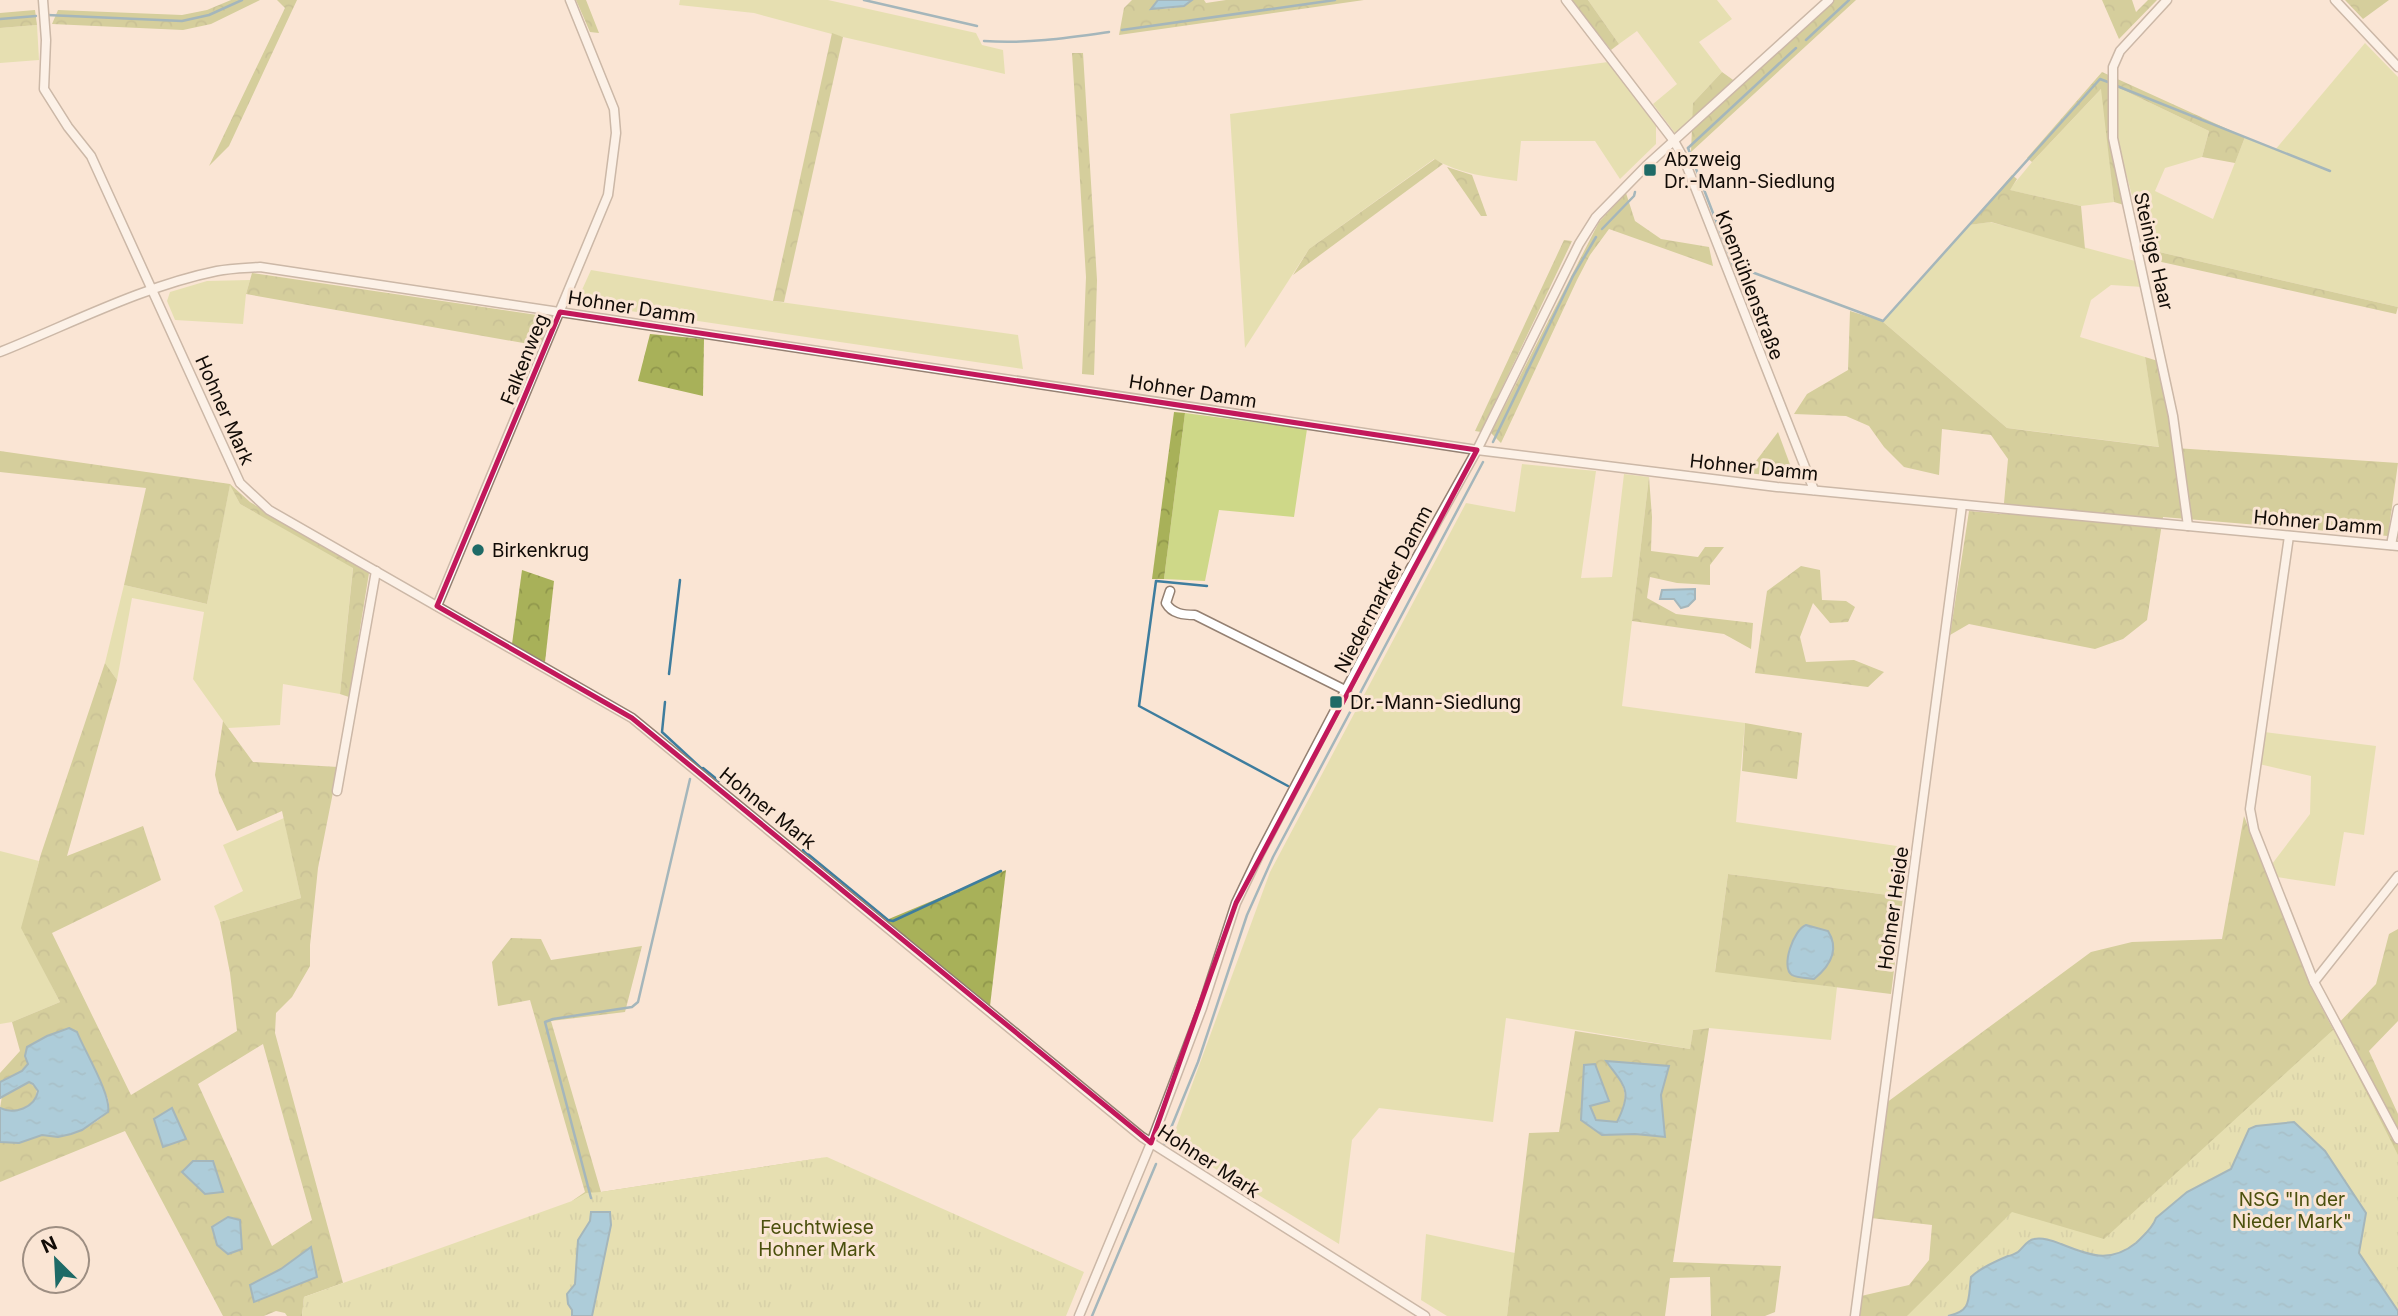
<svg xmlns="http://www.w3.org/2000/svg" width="2398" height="1316" font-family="Inter,sans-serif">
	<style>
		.grass { fill: #ced888 }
		.forest { fill: url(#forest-crowns); fill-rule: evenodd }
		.park { fill: url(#park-tufts) }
		.water { fill: url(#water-ripples); stroke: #3e7d9e; stroke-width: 2 }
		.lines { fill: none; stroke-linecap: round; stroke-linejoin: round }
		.stream { stroke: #3e7d9e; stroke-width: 2.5 }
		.street-casing { stroke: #948072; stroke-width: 11 }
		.street { stroke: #fff; stroke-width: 8 }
		.marked { fill: none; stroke: #c2185b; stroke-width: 5; stroke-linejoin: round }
		.poi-dot { fill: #1e6a66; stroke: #fae5d4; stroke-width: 2.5 }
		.labels { text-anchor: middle; stroke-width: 6; stroke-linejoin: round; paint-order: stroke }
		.poi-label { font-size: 19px; fill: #110b06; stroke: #fae5d4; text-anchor: start }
		.street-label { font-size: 19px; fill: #110b06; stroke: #fae5d4 }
		.park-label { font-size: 19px; fill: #4b500d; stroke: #fae5d4 }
	</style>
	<defs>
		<pattern id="forest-crowns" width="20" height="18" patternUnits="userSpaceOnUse" patternTransform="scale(1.75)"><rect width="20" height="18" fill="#a8b159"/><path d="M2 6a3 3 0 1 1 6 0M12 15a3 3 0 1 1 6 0" fill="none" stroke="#90974c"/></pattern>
		<pattern id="park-tufts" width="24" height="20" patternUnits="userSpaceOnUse" patternTransform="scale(1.75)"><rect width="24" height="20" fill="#ced888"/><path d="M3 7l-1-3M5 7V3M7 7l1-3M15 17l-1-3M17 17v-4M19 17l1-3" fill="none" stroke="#b0b874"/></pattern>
		<pattern id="water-ripples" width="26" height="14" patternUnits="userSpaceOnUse" patternTransform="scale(1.75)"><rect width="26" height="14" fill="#51aedf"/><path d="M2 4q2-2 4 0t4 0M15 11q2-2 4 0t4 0" fill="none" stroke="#4694be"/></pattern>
	</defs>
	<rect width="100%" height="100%" fill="#fae5d4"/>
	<g class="grass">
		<path d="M 680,0 L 828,0 L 976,33 L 982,45 L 1003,50 L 1005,74 L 843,37 L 754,13 L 679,5 Z"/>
		<path d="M 1588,0 L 1717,0 L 1732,19 L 1699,42 L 1722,72 L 1693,103 L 1693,118 L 1675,133 L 1653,104 L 1677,84 L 1637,31 L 1619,44 Z"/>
		<path d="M 37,25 L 39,60 L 0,63 L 0,28 Z"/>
		<path d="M 2365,43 L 2398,77 L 2398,307 L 2146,249 L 2116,135 L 2117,87 L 2209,131 L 2202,157 L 2165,168 L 2155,191 L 2213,219 L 2245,137 L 2275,150 Z"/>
		<path d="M 1608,62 L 1656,126 L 1656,144 L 1620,179 L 1595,141 L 1521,141 L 1517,181 C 1488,177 1460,174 1434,159 L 1309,249 L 1245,348 L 1230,114 Z"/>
		<path d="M 2102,88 L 2114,202 L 2081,206 L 2009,190 L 2032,162 Z"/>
		<path d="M 1990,222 L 2135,261 L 2143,287 L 2111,285 L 2091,300 L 2080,337 L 2145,357 L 2160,447 L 2007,428 L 1882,321 L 1969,225 Z"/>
		<path d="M 591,270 L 773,301 L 1018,335 L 1023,369 L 576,303 Z"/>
		<path d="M 250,280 L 246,294 L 243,324 L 175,320 L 167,301 L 170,292 L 207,281 Z"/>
		<path d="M 1185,413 L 1307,429 L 1294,517 L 1219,510 L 1205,581 L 1164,579 Z"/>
		<path d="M 1522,464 L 1596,471 L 1581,578 L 1612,577 L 1624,474 L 1649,477 L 1622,706 L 1745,723 L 1736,822 L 1910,848 L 1903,897 L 1728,874 L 1715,971 L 1837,987 L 1831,1040 L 1709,1028 L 1693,1030 L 1690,1049 L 1506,1018 L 1493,1122 L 1379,1108 L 1352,1140 L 1339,1244 L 1171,1142 L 1270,872 L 1466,503 L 1515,512 Z"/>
		<path d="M 230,484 L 240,504 L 353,567 L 340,694 L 283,684 L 280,725 L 228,728 L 193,679 L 204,612 L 132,598 L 117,680 L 105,663 L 124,585 L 207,604 Z"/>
		<path d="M 2264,732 L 2376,746 L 2364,835 L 2344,832 L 2335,886 L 2277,877 L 2272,864 L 2310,814 L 2311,776 L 2259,764 Z"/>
		<path d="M 284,818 L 301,898 L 220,922 L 214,906 L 243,891 L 223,845 Z"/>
		<path d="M 0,851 L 39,861 L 22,928 L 60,1002 L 12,1022 L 0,1024 Z"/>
		<path d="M 1426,1234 L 1515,1253 L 1507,1316 L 1447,1316 L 1421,1300 Z"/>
	</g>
	<g class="forest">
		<path d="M 231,0 L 260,0 L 211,24 L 183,30 L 52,24 L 58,10 L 182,15 L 207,10 Z"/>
		<path d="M 277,0 L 297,0 L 229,146 L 209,166 L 285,8 Z"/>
		<path d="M 576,0 L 586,0 L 599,33 L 590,32 Z"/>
		<path d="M 1132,0 L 1158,0 L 1152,9 C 1164,9 1183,9 1192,0 L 1204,0 L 1206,3 L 1226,0 L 1364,0 L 1119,35 L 1124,8 Z"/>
		<path d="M 1571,0 L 1588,0 L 1619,44 L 1611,50 Z"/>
		<path d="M 1825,0 L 1856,0 L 1691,152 L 1693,103 L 1722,72 L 1736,82 Z"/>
		<path d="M 2102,0 L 2132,0 L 2136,12 L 2148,0 L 2157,0 L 2119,39 Z"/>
		<path d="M 2345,0 L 2389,0 L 2363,19 Z"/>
		<path d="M 35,10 L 37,25 L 0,28 L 0,13 Z"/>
		<path d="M 832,33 L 843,37 L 784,302 L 773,301 Z"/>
		<path d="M 1072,53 L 1083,53 L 1097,280 L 1094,375 L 1082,374 L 1086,277 Z"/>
		<path d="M 2102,72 L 2245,137 L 2235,163 L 2202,157 L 2209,131 L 2117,87 L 2116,135 L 2124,205 L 2114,202 L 2101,89 L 2032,162 L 2027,158 Z"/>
		<path d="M 1435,159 L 1443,164 L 1293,275 L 1309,249 Z"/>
		<path d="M 1447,167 L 1472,175 L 1487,216 L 1481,216 Z"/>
		<path d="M 2012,175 L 2017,179 L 2010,190 L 2081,206 L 2085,249 L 1991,222 L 1969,225 Z"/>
		<path d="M 1626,193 L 1635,221 L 1661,239 L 1709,247 L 1713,266 L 1609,229 L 1590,255 L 1577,280 L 1501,443 L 1491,433 L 1599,222 Z"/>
		<path d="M 1564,240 L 1572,241 L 1481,432 L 1475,431 Z"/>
		<path d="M 2146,249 L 2398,307 L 2396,314 L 2148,259 Z"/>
		<path d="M 252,273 L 551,317 L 540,346 L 246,294 Z"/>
		<path d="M 1850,311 L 1882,321 L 2007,428 L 2159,447 L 2145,357 L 2158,361 L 2175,448 L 2398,463 L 2388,536 L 2163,517 L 2147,620 L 2123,639 L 2095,649 L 1969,624 L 1950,635 L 1969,511 L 2003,514 L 2008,459 L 1991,435 L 1942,429 L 1939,475 L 1904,467 L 1884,447 L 1869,426 L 1846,416 L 1794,414 L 1807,394 L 1848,370 Z"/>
		<path d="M 650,334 L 704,339 L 703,396 L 638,381 Z"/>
		<path d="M 1174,412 L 1185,413 L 1164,579 L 1152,579 Z"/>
		<path d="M 1778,432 L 1795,478 L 1747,473 Z"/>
		<path d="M 0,451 L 230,484 L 250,502 L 369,573 L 349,697 L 340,694 L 353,568 L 240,504 L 230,485 L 207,604 L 124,585 L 146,488 L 0,472 Z"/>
		<path d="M 1649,477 L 1652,517 L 1651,551 L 1698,557 L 1705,547 L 1724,547 L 1710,565 L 1710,585 L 1677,583 L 1650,577 L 1647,598 L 1676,614 L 1753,623 L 1751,649 L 1724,634 L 1632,621 Z"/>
		<path d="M 1801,566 L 1820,570 L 1822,600 L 1846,601 L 1855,607 L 1848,622 L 1830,623 L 1813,603 L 1800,637 L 1806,662 L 1854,660 L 1884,672 L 1868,687 L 1755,673 L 1767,591 Z"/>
		<path d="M 522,570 L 554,581 L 545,662 L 512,644 Z"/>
		<path d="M 105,663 L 117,680 L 67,856 L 143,826 L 161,880 L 52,933 L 131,1095 L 237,1031 L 230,973 L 220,922 L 301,898 L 282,811 L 237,831 L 219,793 L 215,775 L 223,721 L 253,762 L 338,767 L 318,868 L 310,945 L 310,966 L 292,997 L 276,1013 L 275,1033 L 343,1283 L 304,1297 L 302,1316 L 287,1316 L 285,1313 L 276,1311 L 264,1316 L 223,1316 L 125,1131 L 0,1182 L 0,1142 C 17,1143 23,1139 39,1136 C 47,1134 54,1137 62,1136 C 76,1133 104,1121 109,1108 L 108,1099 L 77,1032 L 47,1036 L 27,1047 L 25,1055 L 28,1064 L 22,1071 L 0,1082 L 0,1073 L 20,1051 L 12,1022 L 60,1002 L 21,928 L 41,854 ZM 263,1044 L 312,1220 L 272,1246 L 198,1084 ZM 310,1248 L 317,1277 L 250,1285 L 281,1269 Z"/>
		<path d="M 1745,723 L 1802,733 L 1797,779 L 1742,771 Z"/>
		<path d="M 2244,816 L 2312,989 L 2333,1029 L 2376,984 L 2389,934 L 2398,929 L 2398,1021 L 2369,1051 L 2398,1114 L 2398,1311 L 2156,1218 L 1948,1316 L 1858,1316 L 1861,1296 L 1909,1285 L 1929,1260 L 1932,1225 L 1871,1218 L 1886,1103 L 2091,952 L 2132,942 L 2222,939 Z"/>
		<path d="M 1006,870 L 990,1006 L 884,921 Z"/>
		<path d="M 1728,874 L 1903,897 L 1891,994 L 1715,972 Z"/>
		<path d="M 511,938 L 541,939 L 551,960 L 642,946 L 625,1012 L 551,1021 L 601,1192 L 827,1157 L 572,1201 L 585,1192 L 530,1000 L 498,1006 L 492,962 Z"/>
		<path d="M 1709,1028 L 1673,1262 L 1781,1266 L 1775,1312 L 1765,1316 L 1711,1316 L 1710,1277 L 1670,1278 L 1665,1316 L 1507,1316 L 1529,1133 L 1559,1132 L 1575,1031 L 1690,1049 L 1693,1030 ZM 1607,1062 L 1669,1066 L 1661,1095 L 1664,1136 L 1635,1134 L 1581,1120 L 1595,1064 L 1609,1101 L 1590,1106 L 1597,1120 L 1617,1122 C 1631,1092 1625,1087 1607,1062 Z"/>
		<path d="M 29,1082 L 37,1089 L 35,1102 C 25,1108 11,1115 0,1108 L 2,1096 Z"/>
	</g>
	<g class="park">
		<path d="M 2334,1029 L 2398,1155 L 2398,1316 L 1907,1316 L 2012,1212 L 2104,1239 Z"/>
		<path d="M 827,1157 L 1084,1272 L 1066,1316 L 302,1316 L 304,1297 L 572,1201 L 586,1193 L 601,1192 Z"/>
	</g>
	<g class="water">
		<path d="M 1158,0 L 1192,0 L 1184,6 L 1151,9 Z"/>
		<path d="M 1695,589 L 1695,599 L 1688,606 L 1681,608 L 1674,599 L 1660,599 L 1662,590 Z"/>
		<path d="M 1806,925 L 1828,931 C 1840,950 1830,966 1814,979 C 1808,978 1797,978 1792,975 C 1780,967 1794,929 1806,925 Z"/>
		<path d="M 69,1028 L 77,1032 C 84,1050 112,1096 108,1112 L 82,1130 L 71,1134 L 58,1137 L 42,1135 L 19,1143 L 0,1142 L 0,1108 C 14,1115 35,1108 38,1091 L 33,1084 L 29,1082 L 0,1098 L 0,1082 L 22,1071 L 28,1064 L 25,1056 L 27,1047 L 47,1036 Z"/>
		<path d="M 1606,1061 L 1669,1066 L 1661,1095 L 1665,1137 L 1635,1134 L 1602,1135 L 1581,1120 L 1584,1065 L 1595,1064 L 1609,1101 L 1590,1106 L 1596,1120 L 1617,1122 C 1633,1090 1625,1087 1606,1061 Z"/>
		<path d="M 172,1108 L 186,1139 L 163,1147 L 154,1119 Z"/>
		<path d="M 2294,1122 L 2325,1151 L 2366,1213 L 2359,1253 L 2398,1311 L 2398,1316 L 1948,1316 C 1972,1311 1968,1300 1971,1277 C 1980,1268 1996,1261 2008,1256 C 2010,1256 2017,1253 2018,1252 C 2023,1248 2027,1240 2034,1239 C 2043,1237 2053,1241 2061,1244 C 2088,1255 2110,1264 2136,1243 C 2143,1236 2153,1228 2156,1218 L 2187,1192 L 2231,1169 L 2249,1129 L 2256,1126 Z"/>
		<path d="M 193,1161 L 213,1161 L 223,1192 L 205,1194 L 182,1172 Z"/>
		<path d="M 591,1212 L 610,1212 L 611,1225 L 592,1316 L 572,1316 L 572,1310 L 568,1304 L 567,1294 L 575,1284 L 578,1240 L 590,1221 Z"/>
		<path d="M 228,1217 L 240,1220 L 242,1249 L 228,1254 L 217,1245 L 212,1227 Z"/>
		<path d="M 311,1247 L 317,1277 L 254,1302 L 250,1285 L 281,1269 Z"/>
	</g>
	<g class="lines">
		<g class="stream">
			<path d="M 864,0 L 977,26"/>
			<path d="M 47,15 L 182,21 L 209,15 L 242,0"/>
			<path d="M 0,19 L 36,16"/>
			<path d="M 1122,30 L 1335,0"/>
			<path d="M 1806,40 L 1849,0"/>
			<path d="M 984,41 C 1027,44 1067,38 1109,32"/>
			<path d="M 2117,86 L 2330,171"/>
			<path d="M 1688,148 L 1733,265 L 1883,321 L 2100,79 L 2108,82"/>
			<path d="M 1688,148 L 1796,48"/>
			<path d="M 1602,229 L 1634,196 L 1635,192"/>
			<path d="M 1493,442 L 1573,276 L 1596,237"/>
			<path d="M 1207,586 L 1156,581 L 1139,706 L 1288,786"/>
			<path d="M 669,674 L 680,580"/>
			<path d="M 665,702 L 662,732 L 701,768"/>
			<path d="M 703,768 L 719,781"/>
			<path d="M 803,850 L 888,920 L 893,921 L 1001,871"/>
			<path d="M 1164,1145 L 1198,1062 L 1247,915 L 1273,857 L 1483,462"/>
			<path d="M 591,1198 L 545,1022 L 553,1019 L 632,1007 L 638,1002 L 690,779"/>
			<path d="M 1092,1316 L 1156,1164"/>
		</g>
		<defs>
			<g id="street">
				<path d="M 43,0 L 46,40 L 44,89 L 68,127 L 91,156 L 240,483 L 269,510 L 632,718 L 1142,1137 L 1425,1316"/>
				<path d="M 1566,0 L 1674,141 L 1684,159 L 1814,490"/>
				<path d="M 2167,0 L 2120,51 L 2113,67 L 2113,138 L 2173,416 L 2188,526"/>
				<path d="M 2335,0 L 2398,67"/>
				<path d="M 0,352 C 70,324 143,286 217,271 C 231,268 246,268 260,267 L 1477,450 L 1777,487 L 2398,546"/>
				<path d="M 2289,536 L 2250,809 L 2254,830 L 2314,982"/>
				<path d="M 2391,545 L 2398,509"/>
				<path d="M 1170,591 L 1166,603 C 1172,614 1184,615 1195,615 L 1347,691"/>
				<path d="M 437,606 L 608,195 L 616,133 L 614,109 L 570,0"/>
				<path d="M 337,791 L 376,571"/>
				<path d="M 2398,876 L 2314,982 L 2398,1139"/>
				<path d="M 1079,1316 L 1151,1143 L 1202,1008 L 1236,903 L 1259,855 L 1394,598 L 1477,450 L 1579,244 L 1596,217 L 1646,166 L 1829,0"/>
				<path d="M 1855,1316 L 1962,505"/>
			</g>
		</defs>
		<use href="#street" class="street-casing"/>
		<use href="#street" class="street"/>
	</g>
	<path d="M0 0H2398V1316H0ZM 560,312 L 1477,450 L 1236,903 L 1151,1143 L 632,718 L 437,606 Z" fill="#fae5d4" fill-opacity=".55" fill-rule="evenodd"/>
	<path class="marked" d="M 560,312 L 1477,450 L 1236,903 L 1151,1143 L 632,718 L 437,606 Z"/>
	<g class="poi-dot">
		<rect x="1643" y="163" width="14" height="14" rx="3.5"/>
		<circle cx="478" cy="550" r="7"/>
		<rect x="1329" y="695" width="14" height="14" rx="3.5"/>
	</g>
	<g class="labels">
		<g class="poi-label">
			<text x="1664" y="166">Abzweig<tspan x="1664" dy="22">Dr.-Mann-Siedlung</tspan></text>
			<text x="492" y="557">Birkenkrug</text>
			<text x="1350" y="709">Dr.-Mann-Siedlung</text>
		</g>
		<g class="street-label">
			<text transform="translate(2154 251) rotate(77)" y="7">Steinige Haar</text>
			<text transform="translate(1750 285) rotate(69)" y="7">Knemühlenstraße</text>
			<text transform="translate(632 307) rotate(9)" y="7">Hohner Damm</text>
			<text transform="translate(524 359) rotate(-68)" y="7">Falkenweg</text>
			<text transform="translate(1193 391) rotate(9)" y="7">Hohner Damm</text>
			<text transform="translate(225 410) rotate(66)" y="7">Hohner Mark</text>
			<text transform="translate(1754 467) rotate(6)" y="7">Hohner Damm</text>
			<text transform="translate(2318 522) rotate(5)" y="7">Hohner Damm</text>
			<text transform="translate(1383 589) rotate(-62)" y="7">Niedermarker Damm</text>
			<text transform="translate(768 808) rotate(39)" y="7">Hohner Mark</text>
			<text transform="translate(1893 908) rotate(-82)" y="7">Hohner Heide</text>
			<text transform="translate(1209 1161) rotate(33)" y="7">Hohner Mark</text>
		</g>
		<g class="park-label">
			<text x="2292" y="1206">NSG "In der<tspan x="2292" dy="22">Nieder Mark"</tspan></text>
			<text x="817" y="1234">Feuchtwiese<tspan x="817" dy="22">Hohner Mark</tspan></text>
		</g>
	</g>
	<g transform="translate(56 1260) rotate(336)"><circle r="33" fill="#fae5d4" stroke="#9d8e82" stroke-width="2"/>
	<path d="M0-5L12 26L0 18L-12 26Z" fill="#1e6a66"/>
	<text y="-10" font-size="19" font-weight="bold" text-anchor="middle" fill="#110b06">N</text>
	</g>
</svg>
